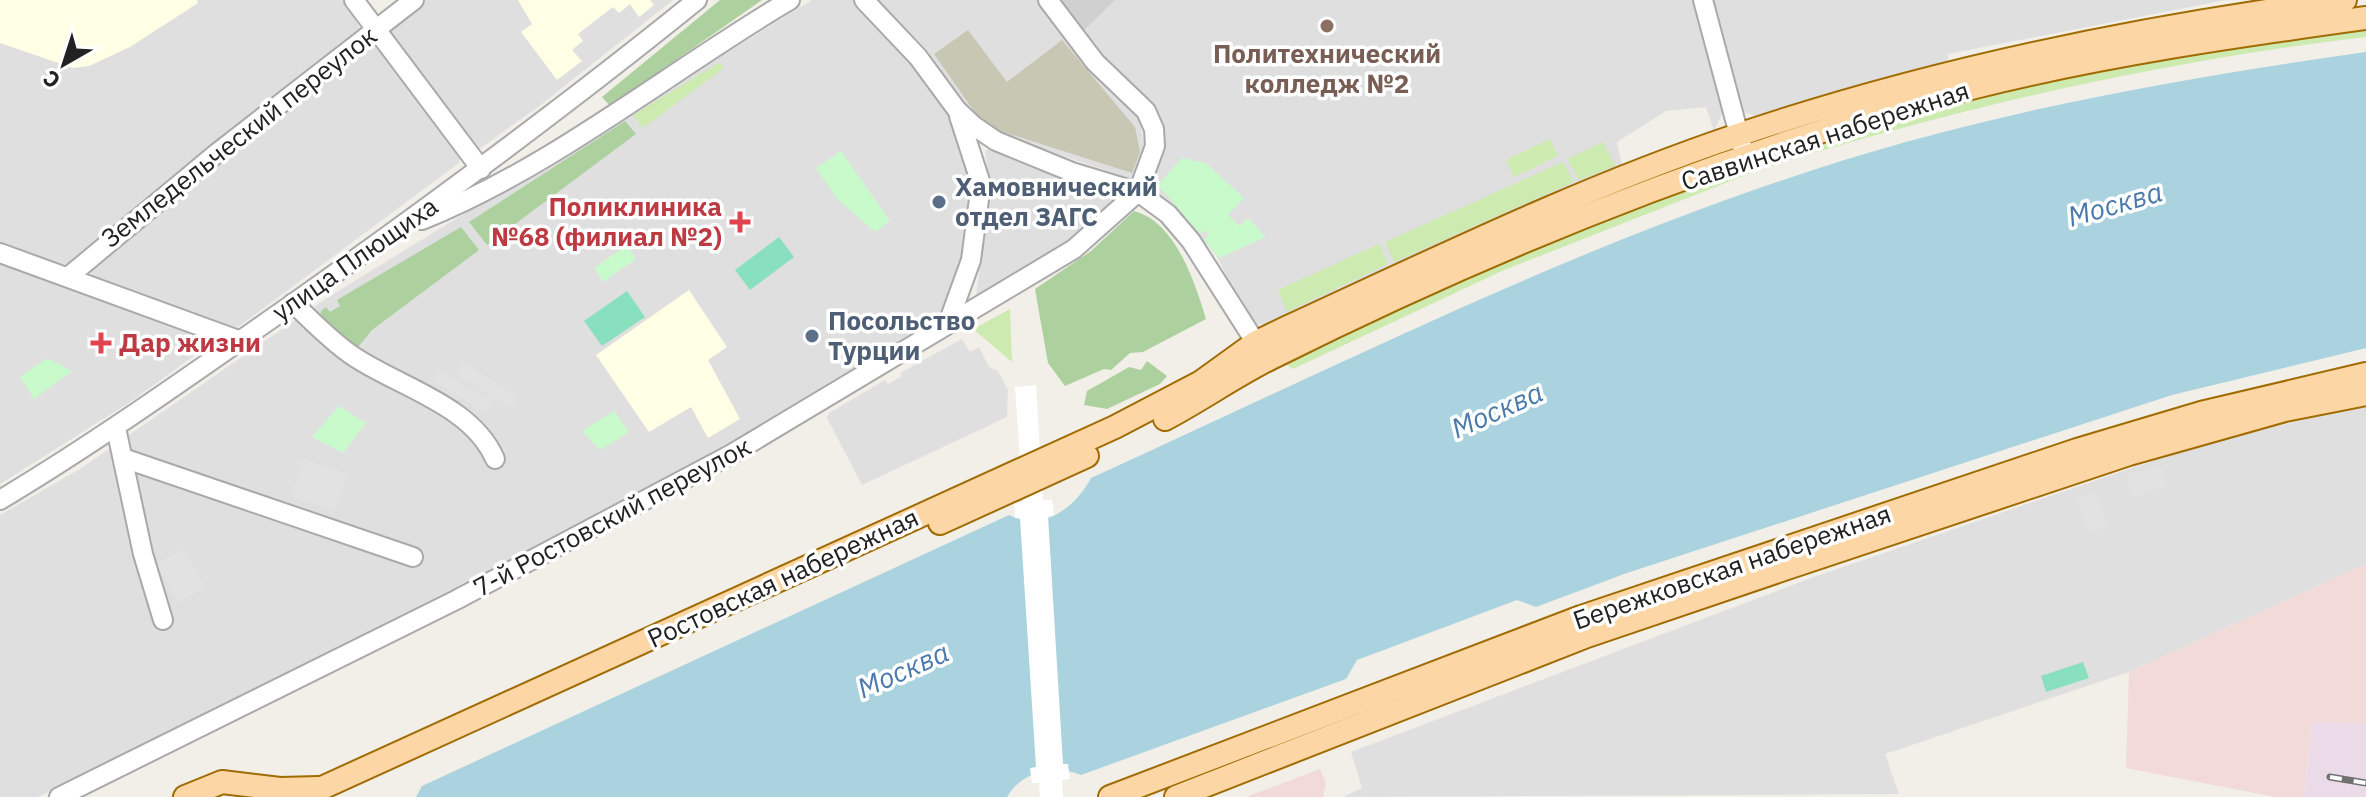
<svg xmlns="http://www.w3.org/2000/svg" width="2366" height="797" font-family="'IBM Plex Sans',sans-serif">
	<style>
		.residential { fill: #e0dfdf }
		.commercial { fill: #f2dad9 }
		.industrial { fill: #ebdbe8 }
		.education { fill: #ffffe5 }
		.religious { fill: #d0d0d0 }
		.construction { fill: #c7c7b4 }
		.grass { fill: #cdebb0 }
		.forest { fill: #add19e }
		.park { fill: #c8facc }
		.pitch { fill: #88e0be }
		.parking { fill: #e2e2e2 }
		.water { fill: #aad3df }
		.pier { fill: #fff }
		.lines { fill: none; stroke-linecap: round; stroke-linejoin: round }
		.minor-casing { stroke: #a9a9a9; stroke-width: 22 }
		.major-casing { stroke: #a06b00; stroke-width: 26 }
		.minor { stroke: #fff; stroke-width: 18 }
		.major { stroke: #fcd6a4; stroke-width: 22 }
		.rail-casing { stroke: #707070; stroke-width: 7 }
		.rail { stroke: #fff; stroke-width: 4; stroke-dasharray: 12; stroke-linecap: butt }
		.education-dot { fill: #8d6e63; stroke: #fff; stroke-width: 3 }
		.service-dot { fill: #5c6f8a; stroke: #fff; stroke-width: 3 }
		.health-dot { fill: #e0444e; stroke: #fff; stroke-width: 3 }
		.labels { text-anchor: middle; stroke-width: 7; stroke-linejoin: round; paint-order: stroke }
		.education-label { font-size: 26px; font-weight: bold; fill: #785e54; stroke: #fff }
		.street-label { font-size: 26px; fill: #222; stroke: #fff }
		.service-label { font-size: 26px; font-weight: bold; fill: #4e5e75; stroke: #fff; text-anchor: start }
		.health-label { font-size: 26px; font-weight: bold; fill: #be3a42; stroke: #fff; text-anchor: end }
		.water-label { font-size: 28px; font-style: italic; fill: #4a7aab; stroke: #fff }
	</style>
	<rect width="100%" height="100%" fill="#f2efe9"/>
	<g class="residential">
		<path d="M 0,0 L 344,0 L 361,30 L 72,263 L 64,265 L 0,245 Z"/>
		<path d="M 426,0 L 673,0 L 538,107 L 479,149 L 472,148 L 388,35 L 391,25 Z"/>
		<path d="M 812,0 L 854,0 L 918,68 L 957,126 L 975,190 L 959,291 L 927,332 L 740,442 L 379,628 L 38,797 L 0,797 L 0,515 L 80,469 L 327,298 Z"/>
		<path d="M 878,0 L 1042,0 L 1140,121 L 1145,151 L 1134,180 L 995,133 L 972,114 L 927,50 Z"/>
		<path d="M 1054,0 L 1693,0 L 1724,110 L 1714,131 L 1706,107 L 1666,111 L 1617,142 L 1622,166 L 1418,253 L 1267,324 L 1256,325 L 1248,319 L 1216,255 L 1186,220 L 1155,190 L 1152,183 L 1164,153 L 1162,123 L 1075,30 Z"/>
		<path d="M 1711,0 L 2226,0 L 1948,54 L 1948,61 L 1755,116 L 1744,112 Z"/>
		<path d="M 369,41 L 376,44 L 460,152 L 459,163 L 234,330 L 93,278 L 90,267 Z"/>
		<path d="M 990,148 L 1117,194 L 1114,203 L 1057,252 L 975,302 L 991,191 L 985,151 Z"/>
		<path d="M 0,260 L 205,337 L 206,342 L 199,352 L 133,400 L 0,484 Z"/>
		<path d="M 962,339 L 970,352 L 979,347 L 989,367 L 998,371 L 1008,390 L 1007,417 L 862,485 L 827,418 L 829,413 L 885,380 L 888,384 L 902,376 L 900,373 Z"/>
		<path d="M 2366,404 L 2366,564 L 2129,672 L 1885,754 L 1899,794 L 1343,797 L 1362,788 L 1351,752 L 1811,578 L 2190,448 Z"/>
	</g>
	<g class="commercial">
		<path d="M 2366,564 L 2366,724 L 2312,722 L 2304,797 L 2275,797 L 2126,768 L 2129,672 Z"/>
		<path d="M 1320,769 L 1326,783 L 1323,797 L 1246,797 Z"/>
	</g>
	<path class="industrial" d="M 2312,722 L 2366,724 L 2366,797 L 2304,797 Z"/>
	<g class="education">
		<path d="M 0,0 L 197,0 L 198,3 L 130,47 L 89,66 L 73,68 L 0,43 Z"/>
		<path d="M 518,0 L 650,0 L 654,5 L 639,17 L 630,4 L 619,13 L 613,7 L 578,34 L 583,41 L 572,50 L 582,61 L 557,80 L 521,32 L 532,24 Z"/>
		<path d="M 689,290 L 727,347 L 708,360 L 740,419 L 708,438 L 691,407 L 649,432 L 596,355 Z"/>
	</g>
	<path class="religious" d="M 1060,0 L 1115,0 L 1081,33 Z"/>
	<path class="construction" d="M 968,30 L 1007,82 L 1062,40 L 1135,127 L 1140,152 L 1132,173 L 997,130 L 976,114 L 934,54 Z"/>
	<g class="grass">
		<path d="M 2366,30 L 2366,37 C 2163,61 1966,106 1771,166 L 1768,158 L 2001,92 L 2163,58 Z"/>
		<path d="M 720,62 L 724,68 L 643,128 L 633,115 Z"/>
		<path d="M 1550,139 L 1558,156 L 1514,177 L 1506,160 Z"/>
		<path d="M 1603,142 L 1615,166 L 1579,180 L 1567,159 Z"/>
		<path d="M 1759,161 L 1761,169 L 1502,271 L 1293,369 L 1285,364 C 1438,285 1597,221 1759,161 Z"/>
		<path d="M 1563,162 L 1574,182 L 1394,262 L 1385,242 Z"/>
		<path d="M 1379,244 L 1388,264 L 1287,312 L 1278,290 Z"/>
		<path d="M 1010,309 L 1012,362 L 973,329 Z"/>
	</g>
	<g class="forest">
		<path d="M 720,0 L 762,0 L 610,106 L 602,97 Z"/>
		<path d="M 625,121 L 636,134 L 487,245 L 469,222 Z"/>
		<path d="M 1134,211 C 1176,222 1195,283 1206,319 L 1143,352 L 1130,353 L 1111,370 L 1104,369 L 1065,386 L 1048,363 L 1035,289 L 1091,251 Z"/>
		<path d="M 461,227 L 479,250 L 372,330 L 358,347 L 320,317 L 321,311 L 326,307 L 330,312 L 340,306 L 337,300 Z"/>
		<path d="M 1147,361 L 1167,376 L 1160,384 L 1107,409 L 1084,405 L 1087,391 L 1129,367 L 1141,370 Z"/>
	</g>
	<g class="park">
		<path d="M 841,151 L 890,221 L 875,232 L 837,199 L 816,168 Z"/>
		<path d="M 1182,158 L 1206,163 L 1244,198 L 1228,215 L 1239,226 L 1248,218 L 1266,237 L 1219,258 L 1204,240 L 1209,234 L 1204,230 L 1200,234 L 1158,185 Z"/>
		<path d="M 627,245 L 636,259 L 603,282 L 594,268 Z"/>
		<path d="M 47,358 L 72,371 L 34,399 L 20,377 Z"/>
		<path d="M 339,406 L 366,423 L 343,453 L 312,437 Z"/>
		<path d="M 614,411 L 629,432 L 600,450 L 582,431 Z"/>
	</g>
	<g class="pitch">
		<path d="M 779,237 L 794,257 L 750,290 L 735,270 Z"/>
		<path d="M 627,291 L 645,317 L 602,346 L 584,321 Z"/>
		<path d="M 2083,662 L 2089,678 L 2046,692 L 2041,676 Z"/>
	</g>
	<g class="parking">
		<path d="M 463,363 L 518,397 L 511,407 L 494,397 L 485,412 L 433,380 L 439,370 L 486,399 L 489,394 L 456,374 Z"/>
		<path d="M 303,459 L 347,474 L 334,511 L 291,496 Z"/>
		<path d="M 2160,465 L 2167,486 L 2133,497 L 2126,475 Z"/>
		<path d="M 2096,492 L 2107,527 L 2089,533 L 2077,498 Z"/>
		<path d="M 184,548 L 205,587 L 178,602 L 156,565 Z"/>
	</g>
	<path class="water" d="M 2366,52 L 2366,348 L 2172,395 L 1627,573 L 1536,607 L 1517,600 L 1357,660 L 1346,679 L 1081,775 C 1054,764 1022,771 1007,797 L 416,797 L 422,786 L 1009,515 C 1043,532 1075,508 1091,478 C 1318,375 1541,262 1777,182 C 1967,116 2167,80 2366,52 Z"/>
	<path class="pier" d="M 1036,385 L 1043,500 L 1052,500 L 1054,515 L 1048,516 L 1063,764 L 1068,764 L 1070,779 L 1062,780 L 1063,797 L 1040,797 L 1039,783 L 1032,783 L 1030,768 L 1036,767 L 1020,518 L 1015,518 L 1014,503 L 1023,502 L 1015,387 Z"/>
	<g class="lines">
		<defs>
			<g id="minor">
				<path d="M 354,0 L 481,169"/>
				<path d="M 864,0 L 918,57 L 957,110 L 974,126 L 996,141 L 1072,172 L 1138,192 L 1168,214 L 1191,241 L 1263,354"/>
				<path d="M 1703,0 L 1742,146"/>
				<path d="M 422,220 C 555,166 668,72 790,0"/>
				<path d="M 0,253 L 241,341"/>
				<path d="M 68,277 L 217,153 L 414,0"/>
				<path d="M 293,303 C 312,321 332,342 353,356 C 399,387 472,405 495,459"/>
				<path d="M 953,323 L 951,315 L 971,260 L 981,184 L 959,116"/>
				<path d="M 116,428 L 143,554 L 163,620"/>
				<path d="M 123,458 L 413,557"/>
				<path d="M 0,500 C 100,440 195,372 291,305 C 429,207 565,107 697,0"/>
				<path d="M 59,797 L 456,600 L 730,455 L 1074,249 L 1138,192 L 1155,146 L 1154,129 L 1146,111 L 1095,62 L 1048,0"/>
			</g>
			<g id="major">
				<path d="M 1165,419 C 1201,400 1235,376 1271,358 C 1495,246 1732,150 1975,87 C 2103,55 2235,36 2366,18"/>
				<path d="M 940,523 L 1087,456"/>
				<path d="M 185,797 L 222,782 L 280,789 L 319,788"/>
				<path d="M 302,797 L 1115,427 L 1201,382 L 1255,343 L 1288,327 C 1436,259 1583,187 1738,135 C 1934,69 2139,27 2345,0"/>
				<path d="M 1110,797 L 1581,617 L 2077,450 L 2201,413 L 2366,374"/>
				<path d="M 1176,797 L 1587,636 L 1790,567 L 2129,454 L 2285,410 L 2366,394"/>
			</g>
		</defs>
		<use href="#minor" class="minor-casing"/>
		<use href="#major" class="major-casing"/>
		<use href="#minor" class="minor"/>
		<use href="#major" class="major"/>
		<defs>
			<path id="rail" d="M 2330,777 L 2366,783"/>
		</defs>
		<use href="#rail" class="rail-casing"/>
		<use href="#rail" class="rail"/>
	</g>
	<circle class="education-dot" cx="1327" cy="26" r="8"/>
	<g class="service-dot">
		<circle cx="939" cy="202" r="8"/>
		<circle cx="812" cy="336" r="8"/>
	</g>
	<g class="health-dot">
		<path d="M736 210h8v8h8v8h-8v8h-8v-8h-8v-8h8z"/>
		<path d="M97 331h8v8h8v8h-8v8h-8v-8h-8v-8h8z"/>
	</g>
	<g class="labels">
		<g class="education-label">
			<text x="1327" y="63">Политехнический<tspan x="1327" dy="30">колледж №2</tspan></text>
		</g>
		<g class="street-label">
			<text transform="translate(1825 136) rotate(-18)" y="9">Саввинская набережная</text>
			<text transform="translate(239 137) rotate(-38)" y="9">Земледельческий переулок</text>
			<text transform="translate(355 259) rotate(-35)" y="9">улица Плющиха</text>
			<text transform="translate(612 517) rotate(-28)" y="9">7-й Ростовский переулок</text>
			<text transform="translate(1732 567) rotate(-19)" y="9">Бережковская набережная</text>
			<text transform="translate(783 578) rotate(-25)" y="9">Ростовская набережная</text>
		</g>
		<g class="service-label">
			<text x="955" y="196">Хамовнический<tspan x="955" dy="30">отдел ЗАГС</tspan></text>
			<text x="828" y="330">Посольство<tspan x="828" dy="30">Турции</tspan></text>
		</g>
		<g class="health-label">
			<text x="722" y="216">Поликлиника<tspan x="722" dy="30">№68 (филиал №2)</tspan></text>
			<text x="119" y="352" text-anchor="start">Дар жизни</text>
		</g>
		<g class="water-label">
			<text transform="translate(2115 204) rotate(-16)" y="10">Москва</text>
			<text transform="translate(1497 410) rotate(-24)" y="10">Москва</text>
			<text transform="translate(903 670) rotate(-24)" y="10">Москва</text>
		</g>
	</g>
	<g transform="translate(64 64) rotate(219)" stroke="#ffffff" stroke-width="6" paint-order="stroke">
	<path d="M0-6L14 30L0 20L-14 30Z" fill="#222222"/>
	<text y="-12" font-size="22" font-weight="bold" text-anchor="middle" fill="#222222">С</text>
	</g>
</svg>
